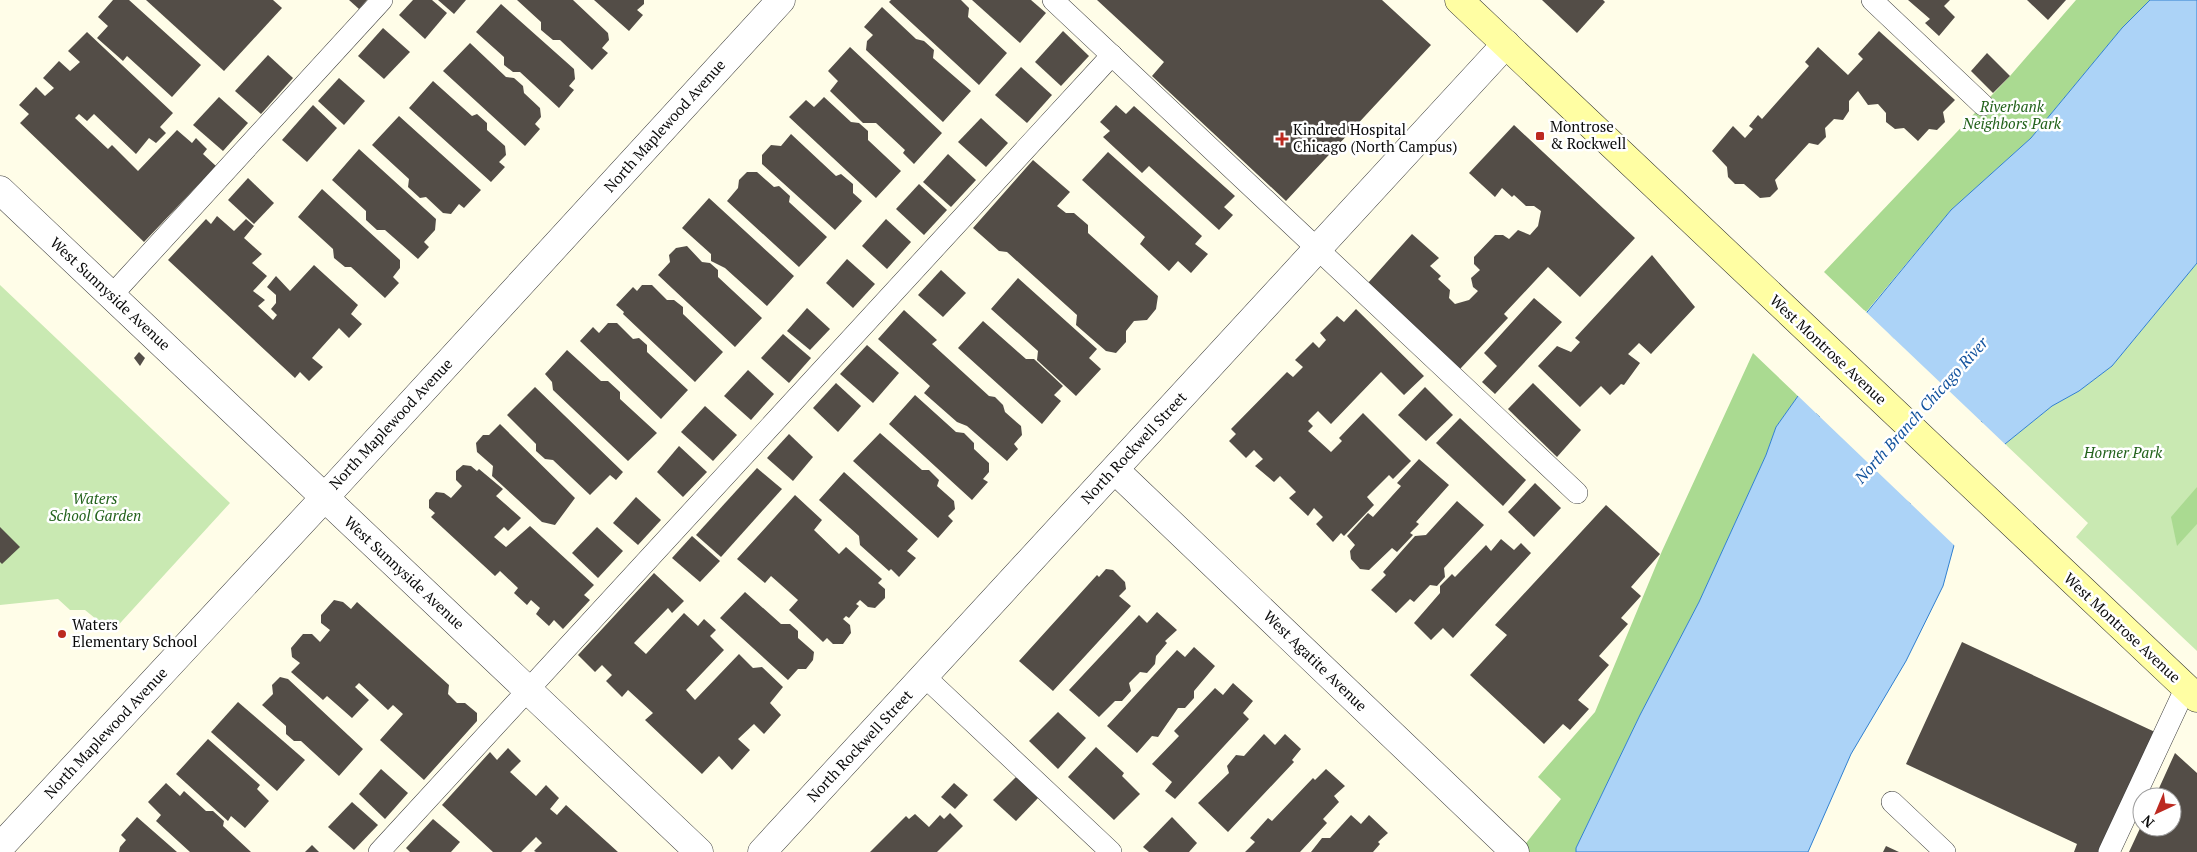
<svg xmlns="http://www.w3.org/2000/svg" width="2197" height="852" font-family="'PT Serif',serif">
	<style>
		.green { fill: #c9e9b2 }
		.forest { fill: #aada91 }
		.water { fill: #acd3f7; stroke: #3180d0; fill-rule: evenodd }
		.pier { fill: #fffde8 }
		.building { fill: #534d47 }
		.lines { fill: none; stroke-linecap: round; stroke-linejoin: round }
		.lane-casing { stroke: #3d3d3d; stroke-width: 22 }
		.street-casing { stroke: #3d3d3d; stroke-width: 29 }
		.secondary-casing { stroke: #2c2c2c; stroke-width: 29 }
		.lane { stroke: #fff; stroke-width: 21 }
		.street { stroke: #fff; stroke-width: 28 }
		.secondary { stroke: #fffea3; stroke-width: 28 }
		.poi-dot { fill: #bc2a21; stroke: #fff; stroke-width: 2 }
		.labels { text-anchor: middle; stroke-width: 5; stroke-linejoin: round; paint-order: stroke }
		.park-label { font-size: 15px; font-style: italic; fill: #22621b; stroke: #fff }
		.street-label { font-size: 15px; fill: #0a0a0a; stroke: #fff }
		.poi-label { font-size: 15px; fill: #0a0a0a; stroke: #fff; text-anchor: start }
		.water-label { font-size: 16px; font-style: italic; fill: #12529d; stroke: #fff }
	</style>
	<rect width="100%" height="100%" fill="#fffde8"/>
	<g class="green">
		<path d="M 2197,263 L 2197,651 L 2076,537 L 2088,523 L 2005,444 L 2052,406 L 2079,391 L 2112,366 Z"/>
		<path d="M 0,285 L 230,503 L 112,632 L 85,610 L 70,610 L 58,599 L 0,605 Z"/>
	</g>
	<g class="forest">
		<path d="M 2076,0 L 2150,0 L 2122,28 L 2031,138 L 1951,210 L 1866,312 L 1824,272 L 2010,76 Z"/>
		<path d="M 1753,353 L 1798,396 L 1776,427 L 1766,455 L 1699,602 L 1640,715 L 1576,848 L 1576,852 L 1519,852 L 1561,799 L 1538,777 L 1595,712 L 1662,551 Z"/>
		<path d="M 2197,487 L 2197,524 L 2177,546 L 2171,517 Z"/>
	</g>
	<path class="water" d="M 2150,0 L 2197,0 L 2197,263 L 2112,366 L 2079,391 L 2052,406 L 2005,444 L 1963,512 L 1943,586 L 1906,661 L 1851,754 L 1808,852 L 1576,852 L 1576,848 L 1640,715 L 1699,602 L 1766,455 L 1776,427 L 1798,396 L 1951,210 L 2031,138 L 2122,28 ZM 1889,335 L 1894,339 L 1820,417 L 1816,413 ZM 1981,421 L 1984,426 L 1911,504 L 1908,500 Z"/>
	<path class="pier" d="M 1864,310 L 2007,446 L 1965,513 L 1956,547 L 1796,394 Z"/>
	<g class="building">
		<path d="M 113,0 L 129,0 L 201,65 L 172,97 L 127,56 L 123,61 L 97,38 L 108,26 L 98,17 Z"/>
		<path d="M 146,0 L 273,0 L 282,8 L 224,71 Z"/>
		<path d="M 349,0 L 367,0 L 359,9 Z"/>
		<path d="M 413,0 L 432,0 L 447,13 L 425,39 L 399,15 Z"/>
		<path d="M 438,0 L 466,0 L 454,14 Z"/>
		<path d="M 517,0 L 573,0 L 608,33 L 609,40 L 602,48 L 608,53 L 592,70 L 560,40 L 553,40 L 541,30 L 541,22 Z"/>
		<path d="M 594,0 L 644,0 L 644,4 L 637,10 L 643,15 L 629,31 Z"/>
		<path d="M 891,0 L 961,0 L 969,8 L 968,17 L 1007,53 L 979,85 L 889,2 Z"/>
		<path d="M 972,0 L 1031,0 L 1046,13 L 1020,43 Z"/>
		<path d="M 1097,0 L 1382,0 L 1431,45 L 1286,201 L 1152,76 L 1164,62 Z"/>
		<path d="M 1542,0 L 1603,0 L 1605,2 L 1577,33 Z"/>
		<path d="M 1908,0 L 1950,0 L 1944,6 L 1955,17 L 1939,36 L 1925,23 L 1930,19 Z"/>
		<path d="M 2027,0 L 2066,0 L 2048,20 Z"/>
		<path d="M 501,4 L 574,69 L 575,79 L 569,86 L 574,90 L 559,108 L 520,72 L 513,72 L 504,65 L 504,57 L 476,32 Z"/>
		<path d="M 882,7 L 916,39 L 924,41 L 934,50 L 933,58 L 971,91 L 943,122 L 866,50 L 867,41 L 873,35 L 864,27 Z"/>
		<path d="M 383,28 L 410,52 L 384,79 L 358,56 Z"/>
		<path d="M 1063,31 L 1089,56 L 1061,86 L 1035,62 Z"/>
		<path d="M 1879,31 L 1955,100 L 1943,112 L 1945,122 L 1937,130 L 1929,129 L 1918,141 L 1904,128 L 1895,129 L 1886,122 L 1886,113 L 1878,104 L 1868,105 L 1858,91 L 1849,101 L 1849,111 L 1843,120 L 1834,119 L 1825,128 L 1826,137 L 1818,145 L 1809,143 L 1775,180 L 1778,189 L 1770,197 L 1760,198 L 1744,184 L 1735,184 L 1728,177 L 1727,167 L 1712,151 L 1733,126 L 1745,138 L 1753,129 L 1749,126 L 1758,115 L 1762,119 L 1809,66 L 1805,62 L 1818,47 L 1848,75 L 1863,59 L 1858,54 Z"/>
		<path d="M 87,32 L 173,113 L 160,127 L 166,133 L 156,143 L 149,138 L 136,154 L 94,114 L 87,121 L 79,114 L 75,118 L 108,149 L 112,145 L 138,171 L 177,130 L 192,143 L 196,138 L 207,149 L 203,154 L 216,166 L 144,242 L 20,123 L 29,114 L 19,105 L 36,87 L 45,96 L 54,88 L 43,78 L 59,61 L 70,71 L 80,62 L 68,51 Z"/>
		<path d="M 470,43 L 506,77 L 514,78 L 523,86 L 524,93 L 540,108 L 541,117 L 535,124 L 540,129 L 525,146 L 443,71 Z"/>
		<path d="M 850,47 L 942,133 L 914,164 L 903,153 L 905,150 L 876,123 L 863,123 L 830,91 L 838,81 L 828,71 Z"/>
		<path d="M 1987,53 L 2010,76 L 1993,93 L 1971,71 Z"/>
		<path d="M 268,55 L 293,78 L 261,114 L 235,91 Z"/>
		<path d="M 1021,67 L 1052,95 L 1027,123 L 995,95 Z"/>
		<path d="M 339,78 L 365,101 L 344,125 L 318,101 Z"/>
		<path d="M 433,81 L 472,116 L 477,114 L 487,123 L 487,130 L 505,146 L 506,155 L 499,162 L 505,167 L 491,182 L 409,108 Z"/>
		<path d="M 219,97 L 248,123 L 223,151 L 193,125 Z"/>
		<path d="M 824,97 L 851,122 L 859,123 L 868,131 L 868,140 L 901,171 L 876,198 L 789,117 L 806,100 L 814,107 Z"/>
		<path d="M 313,105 L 337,128 L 307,162 L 282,140 Z"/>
		<path d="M 1116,105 L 1126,114 L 1134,106 L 1235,196 L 1224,207 L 1233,215 L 1219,230 L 1149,166 L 1142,173 L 1103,137 L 1110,131 L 1100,122 Z"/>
		<path d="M 399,116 L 481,190 L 464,208 L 459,204 L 451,214 L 443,213 L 426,197 L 420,198 L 408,187 L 409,179 L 372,145 Z"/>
		<path d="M 981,118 L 1008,143 L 986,167 L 958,142 Z"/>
		<path d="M 1514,125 L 1635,238 L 1580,297 L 1548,267 L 1504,314 L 1508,318 L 1460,369 L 1368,283 L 1412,234 L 1439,258 L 1430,266 L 1441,276 L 1438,279 L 1450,290 L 1449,298 L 1455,304 L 1469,300 L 1478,291 L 1473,287 L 1471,278 L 1480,270 L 1474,264 L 1474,257 L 1495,235 L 1503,235 L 1509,239 L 1518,230 L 1530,235 L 1538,226 L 1541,211 L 1534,206 L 1526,206 L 1514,195 L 1512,197 L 1502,188 L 1495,197 L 1469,173 Z"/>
		<path d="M 791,134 L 836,176 L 841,174 L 853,184 L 853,193 L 862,201 L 835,230 L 762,164 L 762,155 L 771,145 L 781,146 Z"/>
		<path d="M 359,149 L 436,219 L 435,230 L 424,242 L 429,247 L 418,259 L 385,230 L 377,230 L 366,220 L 366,211 L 332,180 Z"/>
		<path d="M 1108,152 L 1202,236 L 1195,244 L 1208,254 L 1191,273 L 1178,261 L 1169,271 L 1140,244 L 1145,237 L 1082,180 Z"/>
		<path d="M 948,154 L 976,180 L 951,207 L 923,182 Z"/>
		<path d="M 1033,160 L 1070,192 L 1057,206 L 1066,213 L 1074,213 L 1088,225 L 1088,233 L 1158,296 L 1156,309 L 1147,320 L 1134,321 L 1126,331 L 1126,342 L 1116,353 L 1106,351 L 1076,325 L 1077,315 L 1007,252 L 999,251 L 973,228 Z"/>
		<path d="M 747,172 L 757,172 L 774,187 L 779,186 L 790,196 L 789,202 L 827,237 L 799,267 L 727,201 L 738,188 L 739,180 Z"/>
		<path d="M 248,178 L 274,203 L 254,224 L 228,200 Z"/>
		<path d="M 919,184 L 947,210 L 924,235 L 896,209 Z"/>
		<path d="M 322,189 L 400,260 L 400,268 L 393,277 L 399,283 L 385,298 L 351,267 L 345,267 L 334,258 L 333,249 L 298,217 Z"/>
		<path d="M 709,198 L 794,276 L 767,306 L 725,268 L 711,261 L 711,254 L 682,228 Z"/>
		<path d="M 217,216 L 234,231 L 246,219 L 254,226 L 244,238 L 262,254 L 252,263 L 267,276 L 253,291 L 265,300 L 258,306 L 273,320 L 277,315 L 271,309 L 276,303 L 276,295 L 267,287 L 276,276 L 290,291 L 314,265 L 358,305 L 351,314 L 362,324 L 349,338 L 339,328 L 312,358 L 323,367 L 309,381 L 300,372 L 295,378 L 168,260 L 206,219 L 211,224 Z"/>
		<path d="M 886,219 L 911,242 L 887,269 L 862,246 Z"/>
		<path d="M 687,246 L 702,262 L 710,263 L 718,270 L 718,277 L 762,318 L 735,347 L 658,275 L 670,262 L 669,255 L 676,248 Z"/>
		<path d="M 1652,255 L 1695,307 L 1651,354 L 1639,343 L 1628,354 L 1640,363 L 1624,385 L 1621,384 L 1610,395 L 1601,386 L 1580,407 L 1538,366 L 1557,346 L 1571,352 L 1580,342 L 1575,338 Z"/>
		<path d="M 847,259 L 875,284 L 853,308 L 826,283 Z"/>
		<path d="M 941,270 L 966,293 L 943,317 L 918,295 Z"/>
		<path d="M 1018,278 L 1097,349 L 1089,358 L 1101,369 L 1076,396 L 1037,360 L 1038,351 L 991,309 Z"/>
		<path d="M 642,285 L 652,285 L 667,300 L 674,300 L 683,307 L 683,314 L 723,352 L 695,382 L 623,314 L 624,312 L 616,305 L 633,287 L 637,291 Z"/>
		<path d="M 1534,298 L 1562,322 L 1495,394 L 1482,382 L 1497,366 L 1484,353 Z"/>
		<path d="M 807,308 L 830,329 L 810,350 L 787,331 Z"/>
		<path d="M 1356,309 L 1424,376 L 1404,395 L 1381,372 L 1331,424 L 1318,411 L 1308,421 L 1313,426 L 1308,431 L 1331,452 L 1342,441 L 1339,438 L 1363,413 L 1411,461 L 1393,479 L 1389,475 L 1367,497 L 1374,505 L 1344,536 L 1341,533 L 1333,542 L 1316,524 L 1323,517 L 1314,508 L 1308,516 L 1289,498 L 1296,492 L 1280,476 L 1274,482 L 1255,466 L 1263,459 L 1254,450 L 1246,458 L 1229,441 L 1236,434 L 1231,429 L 1287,372 L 1293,377 L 1303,367 L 1295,360 L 1313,342 L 1319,348 L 1326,340 L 1320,333 L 1337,316 L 1344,322 Z"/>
		<path d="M 904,310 L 937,340 L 932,344 L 989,396 L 995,397 L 1003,405 L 1005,412 L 1021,426 L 1022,435 L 1014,444 L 1018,449 L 1007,461 L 967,426 L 957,422 L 924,393 L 930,386 L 878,339 Z"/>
		<path d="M 983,321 L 1026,359 L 1034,359 L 1063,386 L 1054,395 L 1061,401 L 1042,424 L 958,348 Z"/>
		<path d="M 608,323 L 617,323 L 633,339 L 639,338 L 647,345 L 647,352 L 688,390 L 661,419 L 580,341 L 593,327 L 599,333 Z"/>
		<path d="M 783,334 L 811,358 L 789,383 L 761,358 Z"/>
		<path d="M 867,345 L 899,373 L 873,403 L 840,374 Z"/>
		<path d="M 567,350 L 601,381 L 608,381 L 620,392 L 620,399 L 657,433 L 628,461 L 553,390 L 552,382 L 545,374 Z"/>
		<path d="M 139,352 L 145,358 L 140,366 L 134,358 Z"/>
		<path d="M 748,370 L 774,394 L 751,420 L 724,396 Z"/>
		<path d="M 836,383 L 861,406 L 838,432 L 813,408 Z"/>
		<path d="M 1533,383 L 1581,430 L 1557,457 L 1508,409 Z"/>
		<path d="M 535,387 L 623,472 L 616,480 L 610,475 L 590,495 L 553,460 L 545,459 L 536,451 L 536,444 L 507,415 Z"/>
		<path d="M 1425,387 L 1453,415 L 1426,441 L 1398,415 Z"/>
		<path d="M 915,395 L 956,432 L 964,433 L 974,443 L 974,449 L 989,463 L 989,472 L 983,479 L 988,482 L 972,500 L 889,424 Z"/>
		<path d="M 705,406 L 737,435 L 713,461 L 681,432 Z"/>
		<path d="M 1460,418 L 1526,480 L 1503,506 L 1436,443 Z"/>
		<path d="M 500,424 L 575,498 L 555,525 L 542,522 L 492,476 L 493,466 L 477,452 L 476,443 L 483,435 L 489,435 Z"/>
		<path d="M 880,433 L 922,470 L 929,470 L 939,480 L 937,486 L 954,501 L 955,509 L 948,516 L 953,521 L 938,538 L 853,461 Z"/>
		<path d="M 789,434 L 813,457 L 793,481 L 767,458 Z"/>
		<path d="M 679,446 L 707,472 L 683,497 L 657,472 Z"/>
		<path d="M 1419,459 L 1449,485 L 1416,522 L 1419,524 L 1410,533 L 1413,535 L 1397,552 L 1392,548 L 1369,570 L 1360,569 L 1351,559 L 1350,551 L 1355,545 L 1347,536 L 1368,513 L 1373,517 L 1401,486 L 1397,483 Z"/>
		<path d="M 463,465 L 471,466 L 477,471 L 479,469 L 503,489 L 496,496 L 521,518 L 508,531 L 504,527 L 494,537 L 506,547 L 530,526 L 594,585 L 584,595 L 590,600 L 563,629 L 554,620 L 549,626 L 536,614 L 540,608 L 531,600 L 527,605 L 514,593 L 518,588 L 500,571 L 495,576 L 431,517 L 435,513 L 429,508 L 429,500 L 436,492 L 444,493 L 451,498 L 462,486 L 456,480 L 456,471 Z"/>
		<path d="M 757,468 L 782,489 L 721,557 L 696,535 Z"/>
		<path d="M 844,472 L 918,539 L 907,551 L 916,558 L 899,577 L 891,569 L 889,571 L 860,545 L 859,536 L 819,500 Z"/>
		<path d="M 1535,483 L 1561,508 L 1534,537 L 1508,512 Z"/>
		<path d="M 795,495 L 822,520 L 814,530 L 839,554 L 846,547 L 882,579 L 878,583 L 885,589 L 885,598 L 875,608 L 868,607 L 860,600 L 856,604 L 859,606 L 849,618 L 846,616 L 843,619 L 850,625 L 851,633 L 843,644 L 833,644 L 827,638 L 823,642 L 789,610 L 798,600 L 771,576 L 765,583 L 737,559 Z"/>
		<path d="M 636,497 L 661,520 L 638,545 L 613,523 Z"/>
		<path d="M 1457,501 L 1484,525 L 1444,568 L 1445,577 L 1437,586 L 1430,585 L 1414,602 L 1410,599 L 1396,613 L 1371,590 L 1386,575 L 1383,572 L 1415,536 L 1426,535 Z"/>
		<path d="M 1606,505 L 1660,554 L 1631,587 L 1641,596 L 1621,618 L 1628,624 L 1599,656 L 1609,665 L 1578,700 L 1589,709 L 1570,730 L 1563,724 L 1544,744 L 1470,675 L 1507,635 L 1495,625 Z"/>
		<path d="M 0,527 L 20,547 L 2,564 L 0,562 Z"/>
		<path d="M 597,527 L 623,551 L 598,578 L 572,553 Z"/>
		<path d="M 692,536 L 720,561 L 700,582 L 672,558 Z"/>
		<path d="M 1501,539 L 1514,550 L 1521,543 L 1531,553 L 1453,638 L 1443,628 L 1431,640 L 1414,623 L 1440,593 L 1440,586 L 1452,574 L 1455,577 L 1486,545 L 1491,551 Z"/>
		<path d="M 1106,569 L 1113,570 L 1125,582 L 1126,589 L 1119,596 L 1131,606 L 1053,691 L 1019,661 L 1097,575 L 1099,577 Z"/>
		<path d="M 654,573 L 684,601 L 672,613 L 668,608 L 634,643 L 646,654 L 684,613 L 698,626 L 704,619 L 716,630 L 710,636 L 724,650 L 686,690 L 695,700 L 739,654 L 753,668 L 762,667 L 783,687 L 770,703 L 781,715 L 764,734 L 754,724 L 738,739 L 750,750 L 732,770 L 719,756 L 702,774 L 645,720 L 653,713 L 628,690 L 622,697 L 606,681 L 612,675 L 602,665 L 595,672 L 578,655 Z"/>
		<path d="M 745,592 L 781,624 L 790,624 L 798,631 L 798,638 L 814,652 L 813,660 L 806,669 L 798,669 L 788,680 L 720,618 Z"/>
		<path d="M 334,600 L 343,602 L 351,609 L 357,602 L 449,685 L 448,694 L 457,703 L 465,703 L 477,713 L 477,721 L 424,780 L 380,740 L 403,714 L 393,705 L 388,710 L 359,683 L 355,687 L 369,700 L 352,718 L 327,696 L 323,700 L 291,672 L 300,663 L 292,657 L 291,648 L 303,634 L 312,634 L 320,642 L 330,630 L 321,623 L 321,615 Z"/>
		<path d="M 1157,612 L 1177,630 L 1165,641 L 1167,643 L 1156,656 L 1155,664 L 1147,673 L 1140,672 L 1129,683 L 1131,691 L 1122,701 L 1115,701 L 1099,717 L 1069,690 L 1139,615 L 1147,623 Z"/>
		<path d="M 1962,642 L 2155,732 L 2099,852 L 2074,852 L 2077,844 L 1906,764 Z"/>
		<path d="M 1194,647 L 1215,666 L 1194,691 L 1194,698 L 1185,708 L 1178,708 L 1158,737 L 1152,736 L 1137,753 L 1107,726 L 1177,650 L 1185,657 Z"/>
		<path d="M 280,677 L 288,679 L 363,749 L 339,776 L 301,741 L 294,741 L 286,734 L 286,726 L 262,705 L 273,694 L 272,685 Z"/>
		<path d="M 1233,683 L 1253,701 L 1243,713 L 1249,719 L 1175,799 L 1165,791 L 1172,782 L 1152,764 L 1179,736 L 1174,731 L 1215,688 L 1223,695 Z"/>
		<path d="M 238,702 L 305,760 L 277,791 L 211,732 Z"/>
		<path d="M 1058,712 L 1086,738 L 1058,769 L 1029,741 Z"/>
		<path d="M 1264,734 L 1275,745 L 1285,734 L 1301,749 L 1292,760 L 1294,762 L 1228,832 L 1198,803 L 1229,773 L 1227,766 L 1236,755 L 1244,756 Z"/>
		<path d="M 208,739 L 260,785 L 257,789 L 269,801 L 245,828 L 231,816 L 228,821 L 176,774 Z"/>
		<path d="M 1096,747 L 1124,773 L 1122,776 L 1140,794 L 1114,820 L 1068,777 Z"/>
		<path d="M 508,748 L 521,761 L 510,772 L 536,796 L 546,785 L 559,798 L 550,809 L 557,815 L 566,805 L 618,852 L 536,852 L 534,851 L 542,843 L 536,837 L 521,852 L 493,852 L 442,805 L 490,752 L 497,760 Z"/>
		<path d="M 2175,753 L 2197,773 L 2197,852 L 2129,852 L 2142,824 L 2142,827 L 2172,827 L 2172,797 L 2155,797 Z"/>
		<path d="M 381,769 L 408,793 L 385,819 L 359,794 Z"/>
		<path d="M 1326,769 L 1345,786 L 1334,796 L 1339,802 L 1323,819 L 1327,823 L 1300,852 L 1245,852 L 1255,842 L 1250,838 L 1268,818 L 1272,821 L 1313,778 L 1315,780 Z"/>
		<path d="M 1017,776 L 1039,797 L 1016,821 L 993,800 Z"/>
		<path d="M 166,783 L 180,796 L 184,791 L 206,811 L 213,811 L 224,821 L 223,826 L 251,852 L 190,852 L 156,821 L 161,815 L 148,802 Z"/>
		<path d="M 954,783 L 968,795 L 955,809 L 941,797 Z"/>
		<path d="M 352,802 L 378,825 L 354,850 L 328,827 Z"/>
		<path d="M 950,813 L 963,826 L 937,852 L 870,852 L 906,816 L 909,819 L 915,814 L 929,827 L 940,815 L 944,819 Z"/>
		<path d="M 1351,815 L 1361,824 L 1369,815 L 1388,833 L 1378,842 L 1380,844 L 1373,852 L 1311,852 L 1322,838 L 1330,838 Z"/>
		<path d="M 137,817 L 177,852 L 119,852 L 120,847 L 126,840 L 121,835 Z"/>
		<path d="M 1172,817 L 1197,843 L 1189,852 L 1149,852 L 1143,847 Z"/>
		<path d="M 433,819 L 460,842 L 451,852 L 410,852 L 406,848 Z"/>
		<path d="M 312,845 L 319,852 L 305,852 Z"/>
		<path d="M 1886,846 L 1899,852 L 1883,852 Z"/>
	</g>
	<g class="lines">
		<defs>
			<g id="lane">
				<path d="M 1053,0 L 1577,493"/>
				<path d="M 1872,0 L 1983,105"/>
				<path d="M 111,296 L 382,0"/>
				<path d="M 924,676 L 1111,852"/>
				<path d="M 1892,802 L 1945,852"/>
				<path d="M 379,852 L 1112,55"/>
				<path d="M 2109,852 L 2186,687"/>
			</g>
			<g id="street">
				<path d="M 0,190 L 699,852"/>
				<path d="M 1115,470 L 1515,852"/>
				<path d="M 0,847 L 325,497 L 781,0"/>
				<path d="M 762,852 L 1506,44"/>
			</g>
			<path id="secondary" d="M 1459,0 L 2197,698"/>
		</defs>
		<use href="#lane" class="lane-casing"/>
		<use href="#street" class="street-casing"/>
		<use href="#secondary" class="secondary-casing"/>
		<use href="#lane" class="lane"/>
		<use href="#street" class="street"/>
		<use href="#secondary" class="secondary"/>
	</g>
	<g class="poi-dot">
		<rect x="1535" y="131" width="10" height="10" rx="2.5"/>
		<path d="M1279.5 131.5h5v5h5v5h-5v5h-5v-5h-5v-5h5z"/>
		<circle cx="62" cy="634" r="5"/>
	</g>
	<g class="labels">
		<g class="park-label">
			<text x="2012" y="112">Riverbank<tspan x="2012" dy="17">Neighbors Park</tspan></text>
			<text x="2123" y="458">Horner Park</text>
			<text x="95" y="504">Waters<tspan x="95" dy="17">School Garden</tspan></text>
		</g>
		<g class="street-label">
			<text transform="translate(665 126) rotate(-48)" y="5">North Maplewood Avenue</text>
			<text transform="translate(110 294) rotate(43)" y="5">West Sunnyside Avenue</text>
			<text transform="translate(1828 350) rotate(43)" y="5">West Montrose Avenue</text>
			<text transform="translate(391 424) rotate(-47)" y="5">North Maplewood Avenue</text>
			<text transform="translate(1134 448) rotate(-47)" y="5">North Rockwell Street</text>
			<text transform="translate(404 573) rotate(43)" y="5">West Sunnyside Avenue</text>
			<text transform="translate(2122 628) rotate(43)" y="5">West Montrose Avenue</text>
			<text transform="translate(1315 661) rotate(44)" y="5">West Agatite Avenue</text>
			<text transform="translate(106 733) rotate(-47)" y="5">North Maplewood Avenue</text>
			<text transform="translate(860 746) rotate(-47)" y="5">North Rockwell Street</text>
		</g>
		<g class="poi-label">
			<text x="1550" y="132">Montrose<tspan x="1550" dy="17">&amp; Rockwell</tspan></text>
			<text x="1293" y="135">Kindred Hospital<tspan x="1293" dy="17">Chicago (North Campus)</tspan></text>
			<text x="72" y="630">Waters<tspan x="72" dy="17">Elementary School</tspan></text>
		</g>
		<g class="water-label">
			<text transform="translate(1921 410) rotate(-48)" y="6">North Branch Chicago River</text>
		</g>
	</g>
	<g transform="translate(2157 812) rotate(224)"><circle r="24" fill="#ffffff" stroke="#9d9d9d"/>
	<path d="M0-4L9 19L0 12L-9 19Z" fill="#bc2a21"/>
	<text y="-8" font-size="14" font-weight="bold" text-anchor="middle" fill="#0a0a0a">N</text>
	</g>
</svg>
